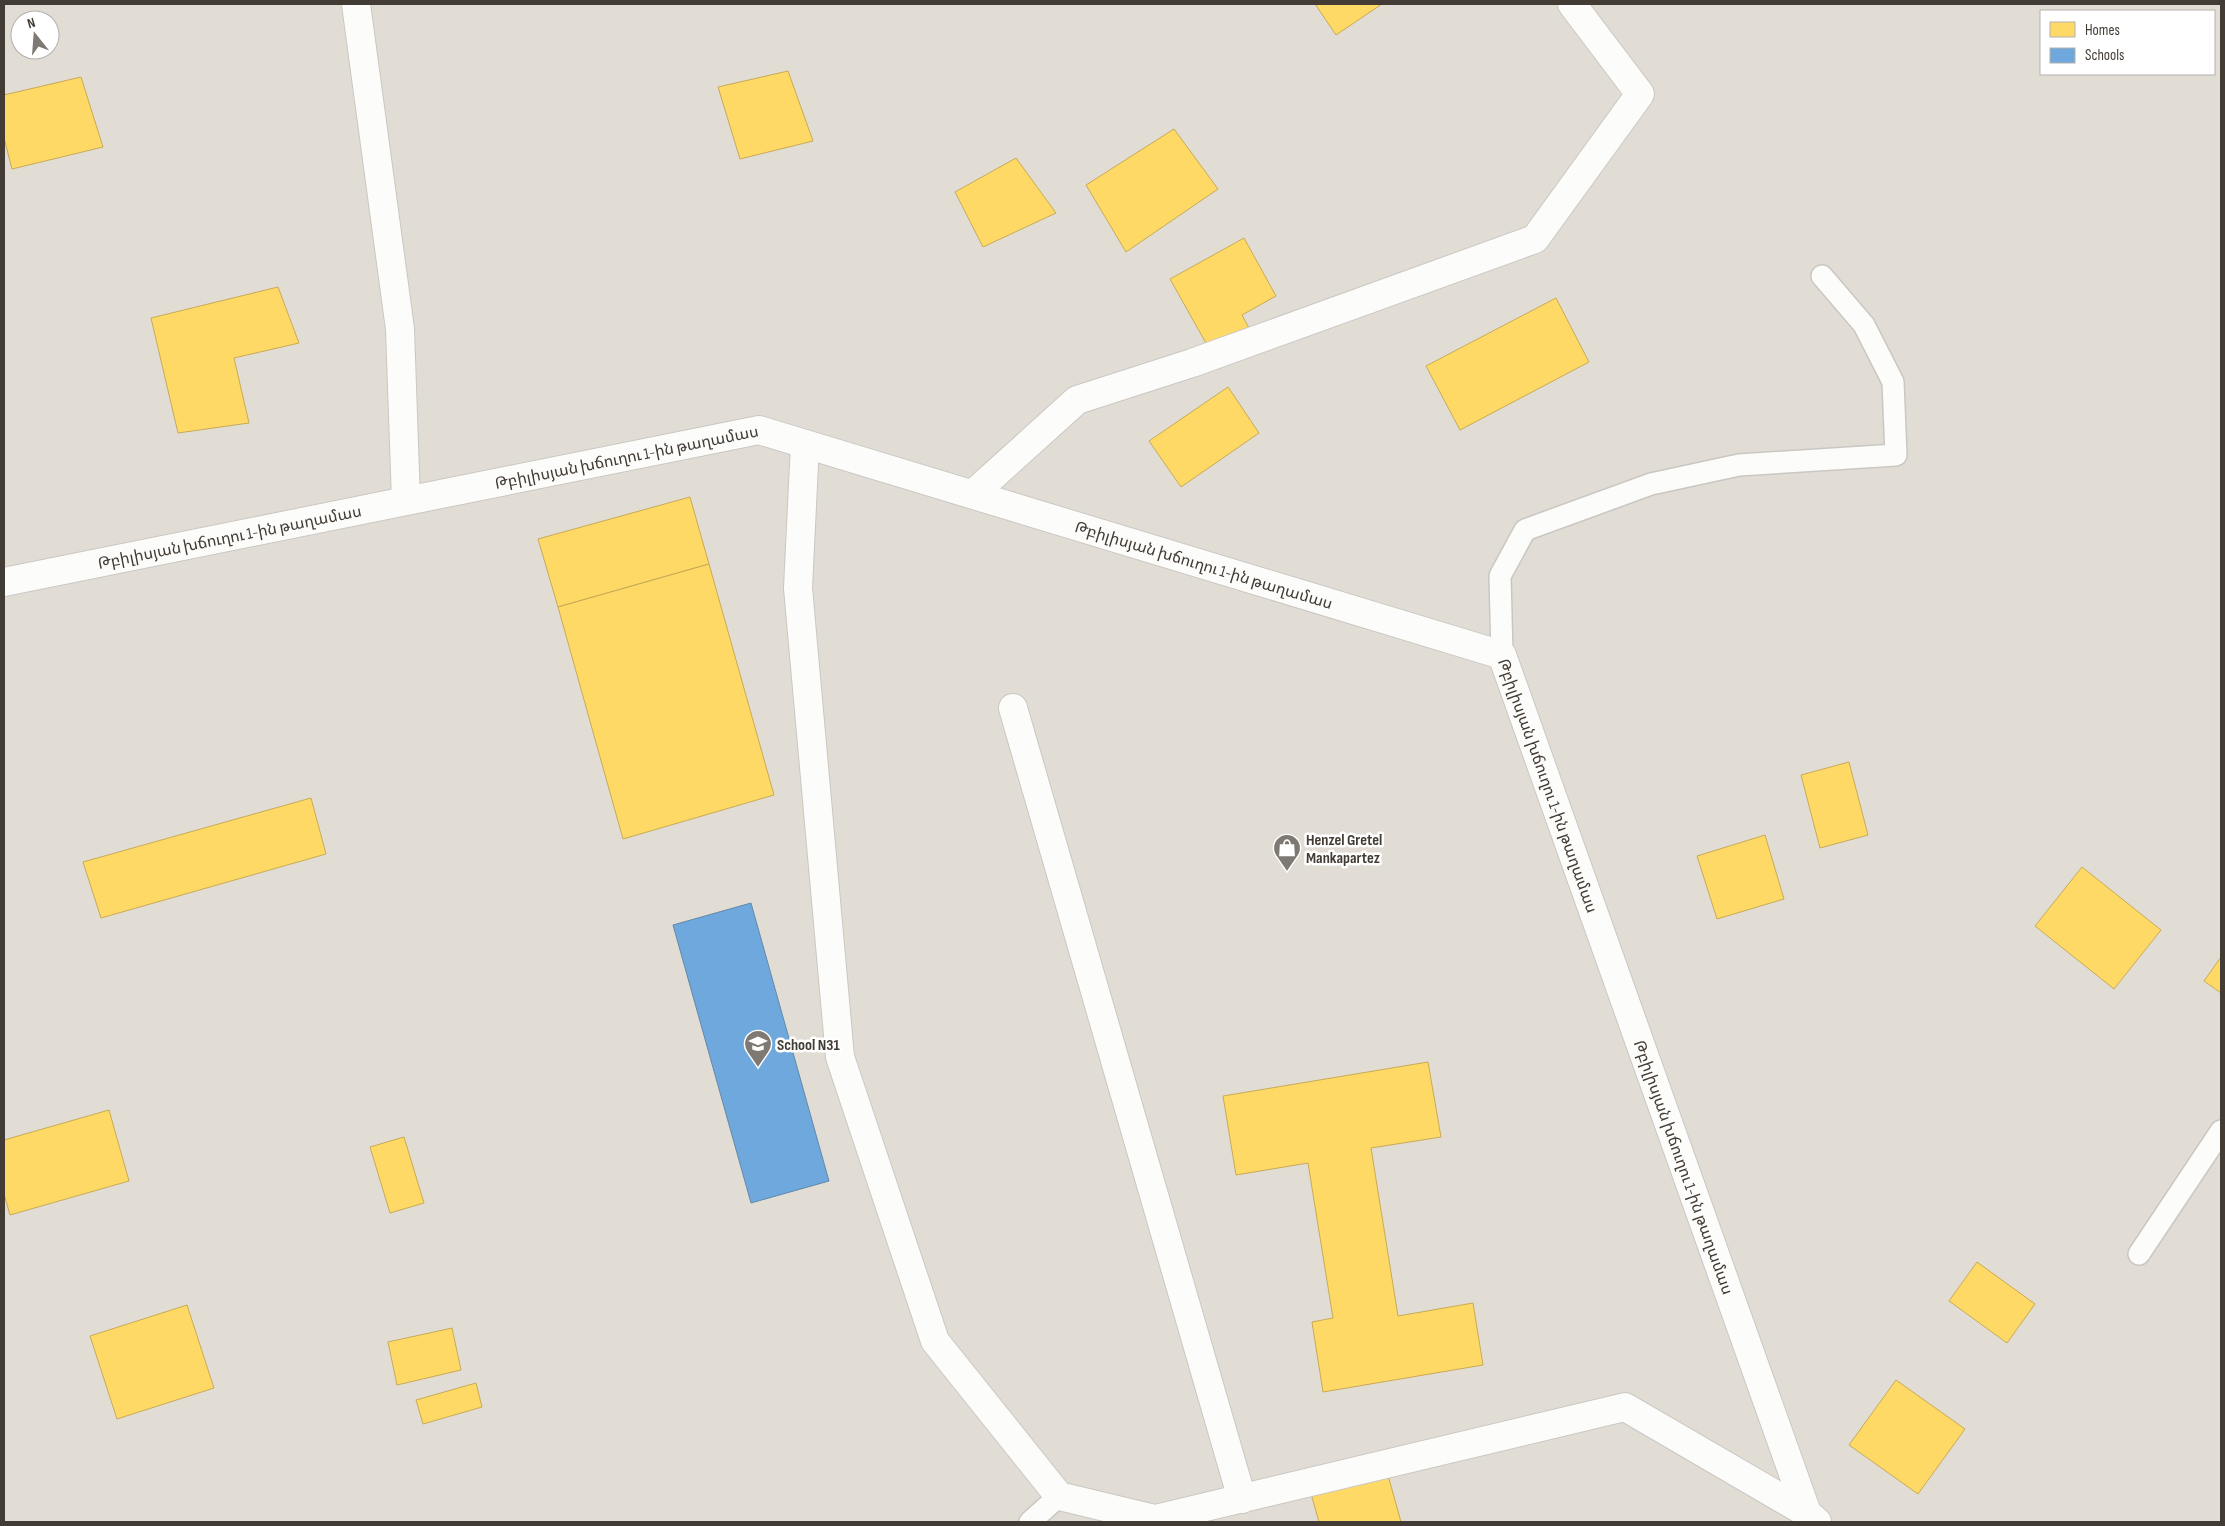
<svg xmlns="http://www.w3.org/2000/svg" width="2225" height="1526" font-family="'Sofia Sans Condensed','Noto Sans Armenian',sans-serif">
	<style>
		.residential { fill: #e2ddd4; fill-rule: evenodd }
		.homes { fill: #ffd966; stroke: #c7aa57 }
		.schools { fill: #6fa8dc; stroke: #6288aa }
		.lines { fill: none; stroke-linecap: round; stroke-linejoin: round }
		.lane-casing { stroke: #cac7c3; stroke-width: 24 }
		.street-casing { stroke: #cac7c3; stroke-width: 30 }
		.lane { stroke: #fcfcfb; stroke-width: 21 }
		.street { stroke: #fcfcfb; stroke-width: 28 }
		.labels { text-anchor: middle; stroke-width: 5; stroke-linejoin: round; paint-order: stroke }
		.street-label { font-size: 16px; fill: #433c34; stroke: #fff }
		.poi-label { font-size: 16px; font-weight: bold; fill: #433c34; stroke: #fff; text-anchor: start }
	</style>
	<rect width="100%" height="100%" fill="#eeebe7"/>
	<path class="residential" d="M 4,4 L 2221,4 L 2221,1522 L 4,1522 ZM 2041,11 L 2214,11 L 2214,74 L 2041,74 ZM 20,20 L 50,20 L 50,50 L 20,50 Z"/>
	<g class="homes">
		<path d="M 1315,4 L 1382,4 L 1336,35 Z"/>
		<path d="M 788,71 L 813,141 L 740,159 L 718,87 Z"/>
		<path d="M 81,77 L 103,147 L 12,169 L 4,138 L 4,95 Z"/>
		<path d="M 1174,129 L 1218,189 L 1126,252 L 1086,185 Z"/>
		<path d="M 1016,158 L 1056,213 L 983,247 L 955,192 Z"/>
		<path d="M 1244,238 L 1276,296 L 1242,315 L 1250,330 L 1211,352 L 1170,279 Z"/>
		<path d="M 278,287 L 299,343 L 234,358 L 249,423 L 178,433 L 151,318 Z"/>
		<path d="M 1556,298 L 1589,362 L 1460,430 L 1426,366 Z"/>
		<path d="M 1228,387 L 1259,433 L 1181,487 L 1149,441 Z"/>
		<path d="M 690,497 L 709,564 L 558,607 L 538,539 Z"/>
		<path d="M 709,564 L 774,795 L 623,839 L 558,607 Z"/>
		<path d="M 1849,762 L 1868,835 L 1820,848 L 1801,775 Z"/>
		<path d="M 311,798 L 326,854 L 101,918 L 83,862 Z"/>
		<path d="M 1765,835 L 1784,899 L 1717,919 L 1697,856 Z"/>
		<path d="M 2082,867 L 2161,930 L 2114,989 L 2035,926 Z"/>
		<path d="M 2221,957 L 2221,993 L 2204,981 Z"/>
		<path d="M 1428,1062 L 1441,1137 L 1371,1148 L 1398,1316 L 1473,1303 L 1483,1365 L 1323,1392 L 1312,1322 L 1333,1318 L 1308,1163 L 1236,1175 L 1223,1096 Z"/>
		<path d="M 109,1110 L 129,1181 L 10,1215 L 4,1194 L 4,1140 Z"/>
		<path d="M 404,1137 L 424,1203 L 390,1213 L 370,1147 Z"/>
		<path d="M 1977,1262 L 2035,1304 L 2007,1343 L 1949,1301 Z"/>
		<path d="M 187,1305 L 214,1388 L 117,1419 L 90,1336 Z"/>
		<path d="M 452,1328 L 461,1370 L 397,1385 L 388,1342 Z"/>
		<path d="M 1896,1380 L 1965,1429 L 1918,1494 L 1849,1445 Z"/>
		<path d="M 476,1383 L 482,1407 L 423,1424 L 416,1400 Z"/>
		<path d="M 1386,1468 L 1401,1522 L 1319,1522 L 1310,1490 Z"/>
	</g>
	<path class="schools" d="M 751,903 L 829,1181 L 751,1203 L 673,925 Z"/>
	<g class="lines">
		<defs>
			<g id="lane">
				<path d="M 1502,655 L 1500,576 L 1525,530 L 1651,484 L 1739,465 L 1896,455 L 1893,382 L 1864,325 L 1822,276"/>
				<path d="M 2139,1254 L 2221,1131"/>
				<path d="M 1030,1522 L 1059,1496"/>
			</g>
			<g id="street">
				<path d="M 356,4 L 400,329 L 406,501"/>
				<path d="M 805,444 L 798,588 L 840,1057 L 935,1341 L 1059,1496 L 1155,1519 L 1625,1407 L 1807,1513"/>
				<path d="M 973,494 L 1077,400 L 1192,363 L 1535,239 L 1640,94 L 1572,4"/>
				<path id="s1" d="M 4,582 L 759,430 L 1502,655 L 1807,1513 L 1817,1522"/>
				<path d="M 1013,708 L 1242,1499"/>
			</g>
		</defs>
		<use href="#lane" class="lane-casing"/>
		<use href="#street" class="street-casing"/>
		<use href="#lane" class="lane"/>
		<use href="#street" class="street"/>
	</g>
	<defs>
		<symbol id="shop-pin" viewBox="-11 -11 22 30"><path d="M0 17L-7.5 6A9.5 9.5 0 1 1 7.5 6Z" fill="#7f7973" stroke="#fff"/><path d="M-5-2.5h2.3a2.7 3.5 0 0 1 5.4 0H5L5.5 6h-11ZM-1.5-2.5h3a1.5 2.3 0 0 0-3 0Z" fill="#fff"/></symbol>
		<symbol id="school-pin" viewBox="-11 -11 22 30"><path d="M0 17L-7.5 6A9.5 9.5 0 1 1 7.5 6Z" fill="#7f7973" stroke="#fff"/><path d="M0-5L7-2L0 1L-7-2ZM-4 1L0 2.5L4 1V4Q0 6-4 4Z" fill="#fff"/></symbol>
	</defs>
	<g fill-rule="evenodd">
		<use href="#shop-pin" x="1271" y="832" width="32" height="43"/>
		<use href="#school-pin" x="742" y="1028" width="32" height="43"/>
	</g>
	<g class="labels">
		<g class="street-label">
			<text dy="6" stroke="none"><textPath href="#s1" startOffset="635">Թբիլիսյան խճուղու 1-ին թաղամաս</textPath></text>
			<text dy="6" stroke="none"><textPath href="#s1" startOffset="230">Թբիլիսյան խճուղու 1-ին թաղամաս</textPath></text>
			<text dy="6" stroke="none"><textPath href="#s1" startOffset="1235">Թբիլիսյան խճուղու 1-ին թաղամաս</textPath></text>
			<text dy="6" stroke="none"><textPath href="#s1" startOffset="1685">Թբիլիսյան խճուղու 1-ին թաղամաս</textPath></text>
			<text dy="6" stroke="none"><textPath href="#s1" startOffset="2090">Թբիլիսյան խճուղու 1-ին թաղամաս</textPath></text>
		</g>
		<g class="poi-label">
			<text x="1306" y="845">Henzel Gretel<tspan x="1306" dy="18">Mankapartez</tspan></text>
			<text x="777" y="1050">School N31</text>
		</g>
	</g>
	<rect width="2225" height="1526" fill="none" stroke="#433c34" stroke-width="10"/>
	<rect x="2040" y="10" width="175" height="65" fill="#ffffff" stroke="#b4b1ae"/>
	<rect x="2050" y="22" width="25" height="15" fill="#ffd966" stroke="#b4b1ae"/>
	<text x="2085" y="35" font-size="15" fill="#433c34">Homes</text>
	<rect x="2050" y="48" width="25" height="15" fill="#6fa8dc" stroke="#b4b1ae"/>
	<text x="2085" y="60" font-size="15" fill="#433c34">Schools</text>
	<g transform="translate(35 35) rotate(343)"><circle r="24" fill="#ffffff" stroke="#b4b1ae"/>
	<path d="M0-4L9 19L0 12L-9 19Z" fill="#7f7973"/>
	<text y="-8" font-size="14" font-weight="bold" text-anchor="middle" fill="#433c34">N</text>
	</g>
</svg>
